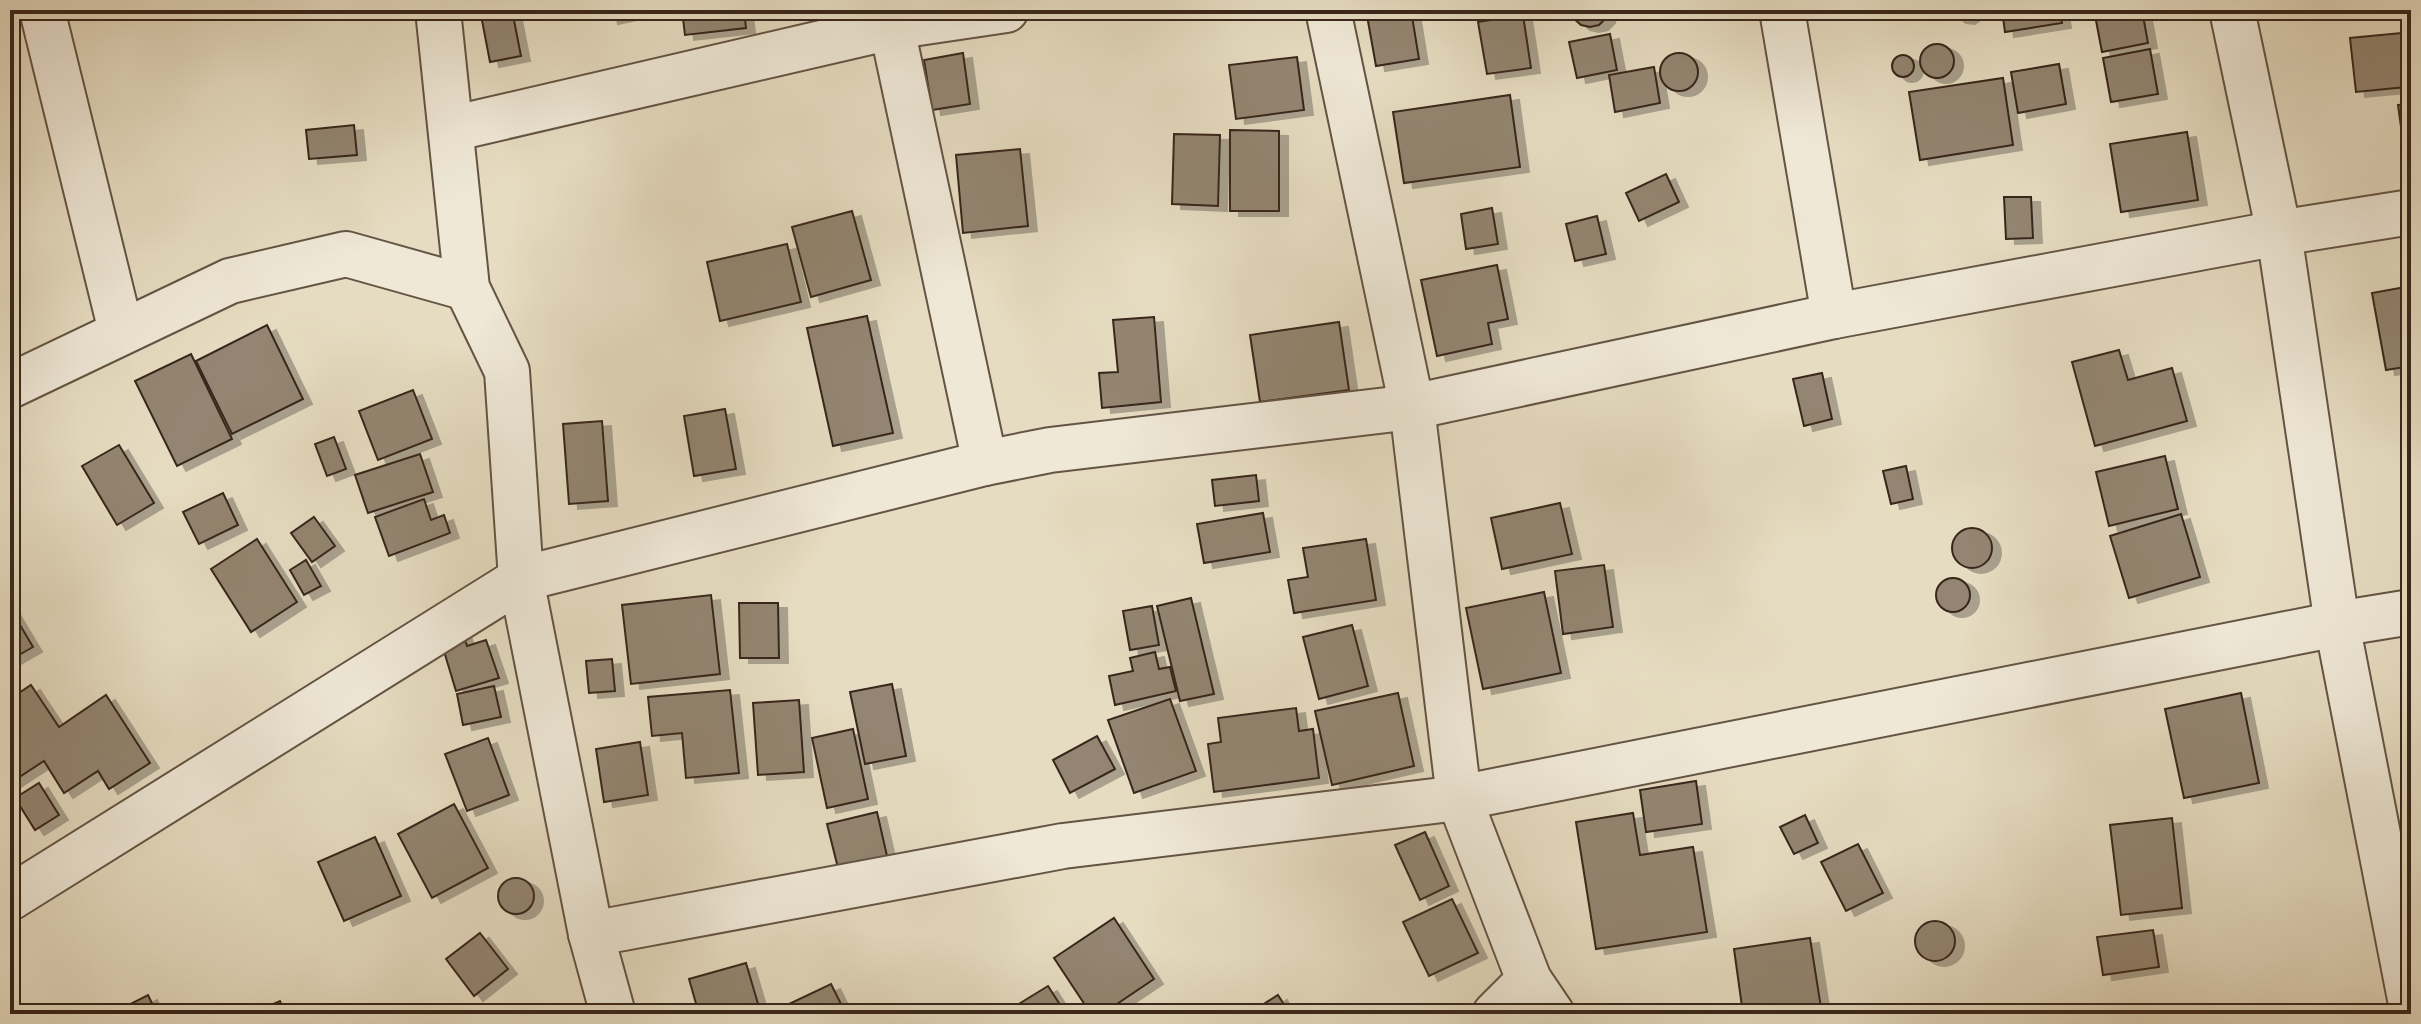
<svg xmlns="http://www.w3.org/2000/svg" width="2421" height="1024" font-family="'EB Garamond',serif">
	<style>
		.building { fill: #938571; stroke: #39261b; stroke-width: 2; filter: url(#shadow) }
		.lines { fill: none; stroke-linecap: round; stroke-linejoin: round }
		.street-casing { stroke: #645444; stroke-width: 48 }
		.street { stroke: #efe8d7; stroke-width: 44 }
	</style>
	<defs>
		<filter id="shadow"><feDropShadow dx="9" dy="5" stdDeviation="0" flood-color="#0004"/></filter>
	</defs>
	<rect width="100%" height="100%" fill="#e6dcc1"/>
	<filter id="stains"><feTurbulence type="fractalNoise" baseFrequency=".0025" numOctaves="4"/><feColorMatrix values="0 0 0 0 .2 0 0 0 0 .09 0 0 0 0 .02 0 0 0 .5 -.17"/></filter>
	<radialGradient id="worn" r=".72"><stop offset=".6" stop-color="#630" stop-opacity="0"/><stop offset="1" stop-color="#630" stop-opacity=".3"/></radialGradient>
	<g class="building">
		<path d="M 480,10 L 512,10 L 521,56 L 490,62 Z"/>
		<path d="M 607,10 L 651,10 L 609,19 Z"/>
		<path d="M 682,10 L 744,10 L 746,28 L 685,35 Z"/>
		<path d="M 1366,10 L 1411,10 L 1419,59 L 1376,66 Z"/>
		<path d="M 1571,10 L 1608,10 L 1606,18 L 1599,25 L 1590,27 L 1581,25 L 1573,18 Z"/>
		<path d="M 1947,10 L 1978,10 L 1966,19 L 1957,18 Z"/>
		<path d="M 2002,10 L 2060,10 L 2062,23 L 2005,32 Z"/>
		<path d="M 2094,10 L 2142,10 L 2148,43 L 2102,52 Z"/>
		<path d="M 1523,15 L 1531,68 L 1487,74 L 1478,22 Z"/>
		<path d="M 2401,33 L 2406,87 L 2356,92 L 2350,38 Z"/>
		<path d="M 1610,34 L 1617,70 L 1577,78 L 1569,42 Z"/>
		<circle cx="1937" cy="61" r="17"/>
		<path d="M 2150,49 L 2158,94 L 2111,102 L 2103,58 Z"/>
		<path d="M 963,53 L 970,104 L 932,110 L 924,60 Z"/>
		<circle cx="1679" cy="72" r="19"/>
		<circle cx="1903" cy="66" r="11"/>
		<path d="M 1297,57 L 1304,110 L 1236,119 L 1229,65 Z"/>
		<path d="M 2059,64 L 2066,104 L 2018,113 L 2011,72 Z"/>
		<path d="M 1654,67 L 1660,103 L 1615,112 L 1609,75 Z"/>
		<path d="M 2003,78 L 2013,145 L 1920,160 L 1909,92 Z"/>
		<path d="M 1510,95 L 1520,167 L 1404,183 L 1393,112 Z"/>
		<path d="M 2411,103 L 2411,162 L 2406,163 L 2398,105 Z"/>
		<path d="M 354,125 L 357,155 L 309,159 L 306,130 Z"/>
		<path d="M 1230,130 L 1279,131 L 1279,211 L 1230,211 Z"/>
		<path d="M 2187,132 L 2198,200 L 2121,212 L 2110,144 Z"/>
		<path d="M 1174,134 L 1220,135 L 1218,206 L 1172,204 Z"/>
		<path d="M 1020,149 L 1028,226 L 963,233 L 956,155 Z"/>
		<path d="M 1666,174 L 1679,202 L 1639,221 L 1626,193 Z"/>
		<path d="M 2004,197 L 2031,197 L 2033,238 L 2006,239 Z"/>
		<path d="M 1492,208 L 1498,244 L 1466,249 L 1461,214 Z"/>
		<path d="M 852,211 L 871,280 L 811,297 L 792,227 Z"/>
		<path d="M 1597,216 L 1606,254 L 1575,261 L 1566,224 Z"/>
		<path d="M 787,244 L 801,302 L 720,321 L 707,262 Z"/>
		<path d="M 1497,265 L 1508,319 L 1488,323 L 1492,344 L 1437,356 L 1421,280 Z"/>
		<path d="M 2411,286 L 2411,366 L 2386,370 L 2372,293 Z"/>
		<path d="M 867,316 L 893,433 L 833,446 L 807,328 Z"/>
		<path d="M 1154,317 L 1161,402 L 1102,408 L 1099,373 L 1118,372 L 1113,320 Z"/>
		<path d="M 1339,322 L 1349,390 L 1260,402 L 1250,335 Z"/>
		<path d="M 267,325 L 303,399 L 232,434 L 196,361 Z"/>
		<path d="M 2119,350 L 2128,380 L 2172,368 L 2187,421 L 2095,446 L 2072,362 Z"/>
		<path d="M 191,354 L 232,439 L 177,466 L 135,381 Z"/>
		<path d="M 1822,373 L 1832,419 L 1804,426 L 1793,379 Z"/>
		<path d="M 413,390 L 432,439 L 378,460 L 359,411 Z"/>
		<path d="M 725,409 L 736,469 L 694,476 L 684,416 Z"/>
		<path d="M 602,421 L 608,501 L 569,504 L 563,424 Z"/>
		<path d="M 334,437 L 346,469 L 327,476 L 315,444 Z"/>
		<path d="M 119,445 L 154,503 L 117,525 L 82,466 Z"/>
		<path d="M 420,454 L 433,492 L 368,513 L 355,475 Z"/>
		<path d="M 2165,456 L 2178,509 L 2109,526 L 2096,472 Z"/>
		<path d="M 1906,466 L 1913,499 L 1891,504 L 1883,471 Z"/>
		<path d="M 1256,475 L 1259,501 L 1215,506 L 1212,480 Z"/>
		<path d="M 223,493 L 238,525 L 199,544 L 183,512 Z"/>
		<path d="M 424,499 L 431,520 L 444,515 L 450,533 L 389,556 L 375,517 Z"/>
		<path d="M 1560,503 L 1572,554 L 1502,569 L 1491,518 Z"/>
		<path d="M 1263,513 L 1270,552 L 1204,563 L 1197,524 Z"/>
		<path d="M 2181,514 L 2200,577 L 2129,598 L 2110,536 Z"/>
		<path d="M 314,517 L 335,546 L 312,562 L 291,533 Z"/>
		<circle cx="1972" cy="548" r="20"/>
		<path d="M 257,539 L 297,602 L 251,632 L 211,569 Z"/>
		<path d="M 1366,539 L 1376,600 L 1294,613 L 1288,580 L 1308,577 L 1303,548 Z"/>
		<path d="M 306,560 L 321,586 L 304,595 L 290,570 Z"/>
		<path d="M 1604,565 L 1613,627 L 1563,634 L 1555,571 Z"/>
		<circle cx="1953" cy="595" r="17"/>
		<path d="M 1544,592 L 1561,673 L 1483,689 L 1466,608 Z"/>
		<path d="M 711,595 L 720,674 L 631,684 L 622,605 Z"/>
		<path d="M 1191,598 L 1214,694 L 1180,701 L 1157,606 Z"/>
		<path d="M 739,603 L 778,603 L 779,658 L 740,658 Z"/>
		<path d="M 1152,606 L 1159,645 L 1130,650 L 1123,611 Z"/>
		<path d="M 10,608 L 33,647 L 10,660 Z"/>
		<path d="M 1352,625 L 1368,686 L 1319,699 L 1303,637 Z"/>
		<path d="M 462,631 L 467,646 L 486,640 L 499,678 L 456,691 L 440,638 Z"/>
		<path d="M 1155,652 L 1159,669 L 1170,667 L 1176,691 L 1115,705 L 1109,676 L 1133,671 L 1130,658 Z"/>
		<path d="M 612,659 L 615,691 L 589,693 L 586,661 Z"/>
		<path d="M 892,684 L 906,756 L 865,764 L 850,692 Z"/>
		<path d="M 31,685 L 59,727 L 106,695 L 150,763 L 109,789 L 98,771 L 64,793 L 44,761 L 12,782 L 10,699 Z"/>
		<path d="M 494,686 L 501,717 L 463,725 L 457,694 Z"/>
		<path d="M 730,690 L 739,773 L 686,778 L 682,733 L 652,736 L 648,697 Z"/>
		<path d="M 1398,693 L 1414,766 L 1332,785 L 1315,711 Z"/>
		<path d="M 2241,693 L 2259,783 L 2184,798 L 2165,709 Z"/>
		<path d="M 1170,699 L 1196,771 L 1134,793 L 1108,720 Z"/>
		<path d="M 799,700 L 804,772 L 758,775 L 753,703 Z"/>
		<path d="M 1296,708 L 1299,731 L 1313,729 L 1319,778 L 1214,792 L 1208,744 L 1221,742 L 1218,718 Z"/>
		<path d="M 853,729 L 868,799 L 827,808 L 812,738 Z"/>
		<path d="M 1097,736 L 1115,769 L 1070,793 L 1053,760 Z"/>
		<path d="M 488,738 L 509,795 L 467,811 L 445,754 Z"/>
		<path d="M 640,742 L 648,795 L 604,802 L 596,749 Z"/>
		<path d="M 1696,781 L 1702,824 L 1646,832 L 1640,790 Z"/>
		<path d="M 39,783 L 59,815 L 35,830 L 15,798 Z"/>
		<path d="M 454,804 L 488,868 L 432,898 L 398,834 Z"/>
		<path d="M 877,812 L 887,856 L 838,868 L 827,824 Z"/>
		<path d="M 1633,813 L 1640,855 L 1693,847 L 1707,932 L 1596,949 L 1576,822 Z"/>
		<path d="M 1805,815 L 1818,843 L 1794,854 L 1780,827 Z"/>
		<path d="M 2172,818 L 2182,908 L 2121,915 L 2110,825 Z"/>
		<path d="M 1425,832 L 1449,886 L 1420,900 L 1395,845 Z"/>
		<path d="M 375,837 L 401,896 L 344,921 L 318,862 Z"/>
		<path d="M 1858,844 L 1883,893 L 1846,911 L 1821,862 Z"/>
		<circle cx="516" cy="896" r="18"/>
		<path d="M 1452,899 L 1478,953 L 1429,976 L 1403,922 Z"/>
		<path d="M 1114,918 L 1154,979 L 1102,1014 L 1091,1014 L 1054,958 Z"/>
		<circle cx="1935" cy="941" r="20"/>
		<path d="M 2153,930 L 2159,967 L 2103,975 L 2097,937 Z"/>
		<path d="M 480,933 L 508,969 L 474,996 L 446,959 Z"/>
		<path d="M 1810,938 L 1822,1014 L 1743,1014 L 1734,949 Z"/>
		<path d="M 746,963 L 761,1014 L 699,1014 L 689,979 Z"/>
		<path d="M 831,984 L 846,1014 L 768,1014 Z"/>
		<path d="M 1048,986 L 1066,1014 L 1012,1014 L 1009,1010 Z"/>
		<path d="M 148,995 L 157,1014 L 111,1014 Z"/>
		<path d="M 1278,995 L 1290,1014 L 1248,1014 Z"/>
		<path d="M 280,1001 L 285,1014 L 250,1014 Z"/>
	</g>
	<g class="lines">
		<defs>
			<g id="street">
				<path d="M 42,10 L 121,331"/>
				<path d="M 438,10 L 467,288 L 507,371 L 521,579 L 591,934 L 613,1014"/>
				<path d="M 888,10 L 985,463"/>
				<path d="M 1328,10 L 1412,407 L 1459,798 L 1529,980 L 1552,1014"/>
				<path d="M 1782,10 L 1834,316"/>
				<path d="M 2232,10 L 2279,233 L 2337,624 L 2411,1004"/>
				<path d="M 451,129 L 891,27 L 1006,10"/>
				<path d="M 10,386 L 230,281 L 346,254 L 467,288"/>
				<path d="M 10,898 L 521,579 L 985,463 L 1050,450 L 1412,407 L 1834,316 L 2279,233 L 2411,212"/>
				<path d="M 591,934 L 1063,846 L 1459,798 L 2337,624 L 2411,612"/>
				<path d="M 1495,1014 L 1529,980"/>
			</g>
		</defs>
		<use href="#street" class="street-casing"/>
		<use href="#street" class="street"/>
	</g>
	<rect width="2421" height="1024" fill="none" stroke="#e6dcc1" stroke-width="40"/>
	<rect x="12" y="12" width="2397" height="1000" fill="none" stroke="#39261b" stroke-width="4"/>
	<rect x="20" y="20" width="2381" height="984" fill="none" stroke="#39261b" stroke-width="2"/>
	<rect width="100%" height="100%" filter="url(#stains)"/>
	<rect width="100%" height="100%" fill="url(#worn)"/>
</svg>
